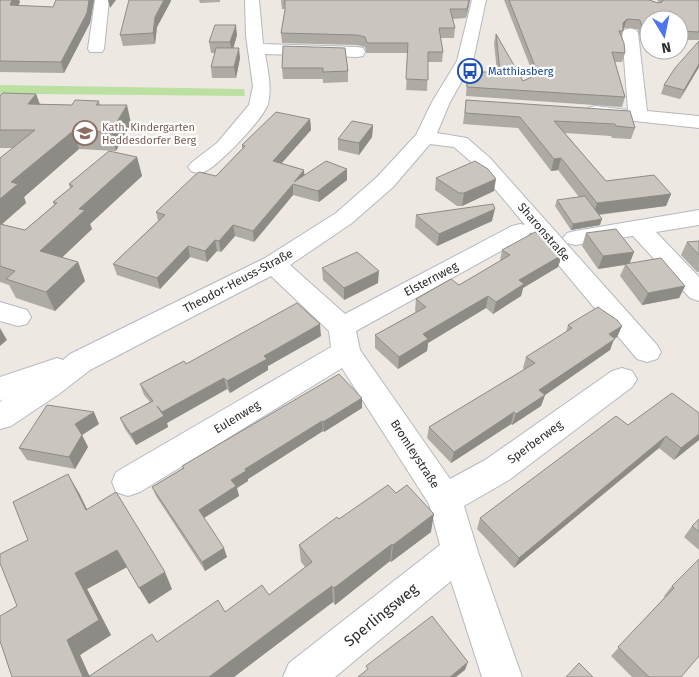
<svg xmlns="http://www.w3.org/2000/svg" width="699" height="677" font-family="'Fira Sans',sans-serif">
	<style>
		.green { fill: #bbe0a2 }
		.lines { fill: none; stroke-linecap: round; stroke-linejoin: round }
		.minor-casing { stroke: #b5b8c0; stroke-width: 2 }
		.minor { fill: #fff; fill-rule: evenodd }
		.wall { fill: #aeaaa4 }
		.shaded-wall { fill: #8d8b86 }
		.building { fill: #cac6bf; stroke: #8d8b86 }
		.labels { text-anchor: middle; stroke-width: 4.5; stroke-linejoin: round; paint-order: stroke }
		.far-transit-label { font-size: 11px; fill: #164399; stroke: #fff; text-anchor: start }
		.far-education-label { font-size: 11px; fill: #785e54; stroke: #fff; text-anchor: start }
		.street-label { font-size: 12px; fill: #2e2e2e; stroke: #fff }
		.near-street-label { font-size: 15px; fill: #2e2e2e; stroke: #fff }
	</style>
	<rect width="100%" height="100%" fill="#eee8e2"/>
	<path class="green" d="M 0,85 L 244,89 L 245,96 L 35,94 L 0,99 Z"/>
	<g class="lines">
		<defs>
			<g id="minor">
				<path d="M 95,0 L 109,0 L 104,49 L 102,52 L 90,52 L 88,49 Z"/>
				<path d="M 245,0 L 259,0 L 263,44 L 357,47 L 363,48 L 365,52 L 363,56 L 357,57 L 265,54 C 268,71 272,87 268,104 C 264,118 220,164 206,171 C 200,174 196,173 191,171 L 188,167 L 191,163 L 217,143 L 249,105 L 253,86 L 246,36 Z"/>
				<path d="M 472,0 L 486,0 L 473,61 L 450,102 L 437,133 L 467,138 L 490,158 L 657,345 L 661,352 L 657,359 L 647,362 L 637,359 L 531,232 L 528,236 L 356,331 L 360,350 L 450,479 L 485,460 L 612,371 L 622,368 L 632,371 L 637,379 L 632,387 L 509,480 L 464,506 L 478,552 L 522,677 L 482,677 L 451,581 L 335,677 L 283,677 L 289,663 L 440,545 L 429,504 L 342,368 L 140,492 L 128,496 L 116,492 L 112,482 L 116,472 L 331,347 L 329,331 L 271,276 L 90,370 L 59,394 L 11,426 L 0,429 L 0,402 L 4,399 L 0,401 L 0,377 L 57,358 L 63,360 L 70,354 L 265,258 L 336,213 L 377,177 L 416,135 L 432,102 L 457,61 ZM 430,144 L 454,147 L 476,166 L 525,225 L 520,224 L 512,226 L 345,314 L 290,265 L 352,223 L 393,187 Z"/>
				<path d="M 630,28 L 636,30 L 638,33 L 647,111 L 699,116 L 699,128 L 588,116 L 586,112 L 588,108 L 595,106 L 628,110 L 622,33 L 624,30 Z"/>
				<path d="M 699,210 L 699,225 L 656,232 L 699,277 L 699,301 L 690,298 L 633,236 L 575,245 L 567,243 L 563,238 L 567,233 L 575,231 Z"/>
				<path d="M 0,302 L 27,310 L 31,317 L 27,324 L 18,326 L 0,321 Z"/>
			</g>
		</defs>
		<use href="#minor" class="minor-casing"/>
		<use href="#minor" class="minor"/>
	</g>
	<g class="wall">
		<path d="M 0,0 L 19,0 L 20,2 L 18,6 L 53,7 L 56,0 L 94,0 L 90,23 L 64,73 L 0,72 Z"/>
		<path d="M 199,0 L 220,0 L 220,2 L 200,3 Z"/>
		<path d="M 281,0 L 470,0 L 466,18 L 453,19 L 455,28 L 454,38 L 441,38 L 443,52 L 442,62 L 428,62 L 427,91 L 406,90 L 408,53 L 366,53 L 365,47 L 357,45 L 282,43 L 281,33 L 285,9 L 282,9 Z"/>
		<path d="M 504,0 L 649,0 L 658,3 L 659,3 L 657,0 L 699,0 L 699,40 L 679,40 L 679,20 L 649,20 L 649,40 L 641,40 L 638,29 L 624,28 L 622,36 L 625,53 L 622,62 L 615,62 L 625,97 L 622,107 L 466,96 L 467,80 L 497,72 L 494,43 L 496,34 L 523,81 L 534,76 Z"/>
		<path d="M 171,1 L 157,27 L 155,44 L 123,46 L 120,35 Z"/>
		<path d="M 237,35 L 233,48 L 240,58 L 236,78 L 212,78 L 211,67 L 215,53 L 211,53 L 209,42 Z"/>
		<path d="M 699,41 L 699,67 L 680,99 L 661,94 L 664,85 Z"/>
		<path d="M 345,48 L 348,71 L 348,82 L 323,83 L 323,79 L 283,79 L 282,68 Z"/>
		<path d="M 36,94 L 40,104 L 72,105 L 99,101 L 100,105 L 131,123 L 116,151 L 79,149 L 24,197 L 26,203 L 1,224 L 25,230 L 54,205 L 53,202 L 70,188 L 69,184 L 137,157 L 142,176 L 90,224 L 92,229 L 62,257 L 78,262 L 85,281 L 55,311 L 16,298 L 9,285 L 0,282 L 0,158 L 13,148 L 0,148 L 0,96 Z"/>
		<path d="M 466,100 L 635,128 L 631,139 L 612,138 L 611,136 L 565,133 L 606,181 L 671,194 L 666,206 L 599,215 L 600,225 L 571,230 L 555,206 L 557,200 L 579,197 L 558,170 L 551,171 L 518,128 L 463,124 Z"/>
		<path d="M 310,119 L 311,130 L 281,163 L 304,170 L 304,175 L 347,169 L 347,180 L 319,202 L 293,195 L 254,242 L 235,236 L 221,252 L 217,251 L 207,262 L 190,257 L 160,289 L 117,275 L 113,264 L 158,221 L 156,212 L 216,176 L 242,149 L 242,145 Z"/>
		<path d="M 373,125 L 372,137 L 359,155 L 338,150 L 338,139 Z"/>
		<path d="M 436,178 L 494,191 L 462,206 L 457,206 L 435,190 Z"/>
		<path d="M 416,215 L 492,221 L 437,246 L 415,227 Z"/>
		<path d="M 586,233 L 634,252 L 630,263 L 685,286 L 679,298 L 642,305 L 620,276 L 625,265 L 598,269 L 582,246 Z"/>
		<path d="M 699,241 L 699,272 L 697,272 L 681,255 L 687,242 Z"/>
		<path d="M 502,250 L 562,255 L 558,267 L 523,288 L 521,296 L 493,314 L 486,308 L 428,343 L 427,351 L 398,369 L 375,348 L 375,335 L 416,312 L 415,311 L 416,299 L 459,285 L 500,261 Z"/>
		<path d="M 322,268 L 378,283 L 344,300 L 323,280 Z"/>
		<path d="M 568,325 L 622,326 L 617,337 L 614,339 L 610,350 L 545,395 L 541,406 L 512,425 L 511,424 L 451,463 L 427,438 L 429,427 L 524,370 L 523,368 L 526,357 L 566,332 Z"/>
		<path d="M 321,336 L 268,366 L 268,370 L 230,393 L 227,389 L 167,423 L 168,427 L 136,445 L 125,429 L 120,418 L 150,402 L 144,395 L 140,384 L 186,364 Z"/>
		<path d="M 362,408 L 324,432 L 323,431 L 248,479 L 248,481 L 237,488 L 239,496 L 204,518 L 227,557 L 205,571 L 156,496 L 152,487 L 183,468 L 182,466 Z"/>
		<path d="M 99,424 L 82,435 L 88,447 L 75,469 L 27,460 L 19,448 Z"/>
		<path d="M 628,425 L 699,440 L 674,460 L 659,448 L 514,568 L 477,529 L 480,518 Z"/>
		<path d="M 79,493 L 87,509 L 172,589 L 149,604 L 127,567 L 87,589 L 111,635 L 80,655 L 89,676 L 157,642 L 225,612 L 269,595 L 305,567 L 301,562 L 299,545 L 339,519 L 431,532 L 391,562 L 390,561 L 335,605 L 333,602 L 313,617 L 234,677 L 12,677 L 17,606 L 28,540 Z"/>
		<path d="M 699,519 L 699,550 L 684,537 L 692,526 Z"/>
		<path d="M 699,559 L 681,677 L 632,677 L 611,656 L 665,597 L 664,596 L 672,586 Z"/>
	</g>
	<g class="shaded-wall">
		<path d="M 12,0 L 19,0 L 20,2 L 13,15 L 10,5 Z"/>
		<path d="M 89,0 L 94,0 L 90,23 L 64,73 L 61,62 Z"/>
		<path d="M 108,0 L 116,0 L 110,8 Z"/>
		<path d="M 164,0 L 171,0 L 171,1 L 157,27 L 155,44 L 153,33 L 155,17 Z"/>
		<path d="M 469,0 L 470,0 L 466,18 L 467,9 Z"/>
		<path d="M 627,19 L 624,28 L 622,31 L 623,23 Z"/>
		<path d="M 236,25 L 237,35 L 232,53 L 230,42 Z"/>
		<path d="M 239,48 L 240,58 L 236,78 L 234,67 Z"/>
		<path d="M 699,64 L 699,67 L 680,99 L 684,90 Z"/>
		<path d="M 36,94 L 42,111 L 28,104 Z"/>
		<path d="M 127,105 L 131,123 L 116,151 L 111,132 Z"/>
		<path d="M 310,119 L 311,130 L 274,172 L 273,161 Z"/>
		<path d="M 373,125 L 372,137 L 359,155 L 359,143 Z"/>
		<path d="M 73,131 L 79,149 L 24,197 L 26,203 L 0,226 L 0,199 L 11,182 Z"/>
		<path d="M 137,157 L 142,176 L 90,224 L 92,229 L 49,270 L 40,251 L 79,209 Z"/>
		<path d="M 561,158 L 558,170 L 551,171 L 554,159 Z"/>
		<path d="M 347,169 L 347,180 L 319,202 L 318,191 Z"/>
		<path d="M 304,170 L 305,181 L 294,182 Z"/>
		<path d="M 496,179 L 494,191 L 462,206 L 464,193 Z"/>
		<path d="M 293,184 L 293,195 L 254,242 L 253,231 Z"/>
		<path d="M 671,194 L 666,206 L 593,215 L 597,203 Z"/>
		<path d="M 495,209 L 492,221 L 437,246 L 439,234 Z"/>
		<path d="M 602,219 L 600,225 L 571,230 L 573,224 Z"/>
		<path d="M 233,225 L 235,236 L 221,252 L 219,241 Z"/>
		<path d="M 215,240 L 217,251 L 207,262 L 205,251 Z"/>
		<path d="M 188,246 L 190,257 L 160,289 L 157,278 Z"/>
		<path d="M 634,252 L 629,264 L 598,269 L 603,256 Z"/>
		<path d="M 562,255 L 558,267 L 523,288 L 521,296 L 493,314 L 496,302 L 519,280 Z"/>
		<path d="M 78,262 L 85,281 L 55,311 L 46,292 Z"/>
		<path d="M 379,271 L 378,283 L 344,300 L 344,288 Z"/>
		<path d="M 685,286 L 679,298 L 642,305 L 648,293 Z"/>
		<path d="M 488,296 L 486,308 L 428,343 L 427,351 L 398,369 L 399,357 L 423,334 Z"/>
		<path d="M 320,324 L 321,336 L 268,366 L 268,370 L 230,393 L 227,381 L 264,356 Z"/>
		<path d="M 622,326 L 617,337 L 614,339 L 610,350 L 545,395 L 541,406 L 512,425 L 516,414 L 539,390 L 609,334 Z"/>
		<path d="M 0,328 L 7,340 L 0,346 Z"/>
		<path d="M 224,378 L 227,389 L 167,423 L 168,427 L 136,445 L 131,434 L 162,412 Z"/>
		<path d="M 362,398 L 362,408 L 324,432 L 323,422 Z"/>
		<path d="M 94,412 L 99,424 L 82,435 L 88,447 L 75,469 L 69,457 L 75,424 Z"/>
		<path d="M 514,412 L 511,424 L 451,463 L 454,452 Z"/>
		<path d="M 322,421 L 323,431 L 248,479 L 248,481 L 237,488 L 239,496 L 202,519 L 199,510 L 231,480 L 245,469 Z"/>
		<path d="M 699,434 L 699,440 L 674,460 L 681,448 Z"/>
		<path d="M 666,436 L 659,448 L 514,568 L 519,558 Z"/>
		<path d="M 68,474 L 79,493 L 96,528 L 86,510 Z"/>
		<path d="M 434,514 L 431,532 L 391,562 L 393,545 Z"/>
		<path d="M 392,544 L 390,561 L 335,605 L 334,588 Z"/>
		<path d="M 224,548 L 227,557 L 205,571 L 202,562 Z"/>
		<path d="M 117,550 L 127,567 L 87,589 L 111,635 L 80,655 L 90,677 L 83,677 L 67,640 L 75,573 Z"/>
		<path d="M 165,572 L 172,589 L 149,604 L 139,588 Z"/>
		<path d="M 332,586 L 333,602 L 234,677 L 209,677 Z"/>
		<path d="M 468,662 L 465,670 L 456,677 L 450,677 Z"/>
	</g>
	<g class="building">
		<path d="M 0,0 L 12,0 L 10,5 L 53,7 L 56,0 L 89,0 L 87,13 L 61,62 L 0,61 Z"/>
		<path d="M 129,0 L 164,0 L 155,17 L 153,33 L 120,35 Z"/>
		<path d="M 285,0 L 469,0 L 467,9 L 450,9 L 455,28 L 439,28 L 443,52 L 428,52 L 428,80 L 406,79 L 408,43 L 367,43 L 365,37 L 357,35 L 281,33 L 285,10 Z"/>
		<path d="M 509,0 L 649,0 L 658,3 L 662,2 L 663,0 L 699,0 L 699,32 L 679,31 L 679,20 L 649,20 L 649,31 L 643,31 L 640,20 L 627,19 L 623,23 L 623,31 L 619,31 L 624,43 L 625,53 L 612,52 L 625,97 L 467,87 L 467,80 L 472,72 L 500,72 L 496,34 L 523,81 L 538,74 Z"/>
		<path d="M 215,25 L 236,25 L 230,42 L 209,42 Z"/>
		<path d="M 699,41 L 699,64 L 684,90 L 664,85 L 675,68 Z"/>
		<path d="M 283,46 L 345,48 L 348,71 L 323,72 L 323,68 L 282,68 Z"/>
		<path d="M 216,48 L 239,48 L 234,67 L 211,67 Z"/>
		<path d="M 3,93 L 36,94 L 28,104 L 72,105 L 75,100 L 99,101 L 96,105 L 127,105 L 111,132 L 73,131 L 11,182 L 18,184 L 0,199 L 0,158 L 35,130 L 0,130 L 0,96 Z"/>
		<path d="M 466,100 L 630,111 L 635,128 L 616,126 L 615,124 L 554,121 L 606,181 L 654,175 L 671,194 L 597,203 L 561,158 L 554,159 L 520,117 L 465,113 Z"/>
		<path d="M 276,112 L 310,119 L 273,161 L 304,170 L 294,182 L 326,161 L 347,169 L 318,191 L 293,184 L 253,231 L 233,225 L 219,241 L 215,240 L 205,251 L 188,246 L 157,278 L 113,264 L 165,215 L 156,212 L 194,176 L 199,172 L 216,176 L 245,146 L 242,145 Z"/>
		<path d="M 352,121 L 373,125 L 359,143 L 338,139 Z"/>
		<path d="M 109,151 L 137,157 L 79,209 L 85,210 L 40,251 L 78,262 L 46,292 L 6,279 L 15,271 L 0,266 L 0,224 L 25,230 L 57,203 L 53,202 L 73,186 L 69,184 Z"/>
		<path d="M 475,161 L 488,169 L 496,179 L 464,193 L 459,193 L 436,178 Z"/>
		<path d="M 585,196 L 602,219 L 573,224 L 557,200 Z"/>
		<path d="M 493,204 L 495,209 L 439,234 L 416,215 Z"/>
		<path d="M 616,229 L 634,252 L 603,256 L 586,233 Z"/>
		<path d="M 535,232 L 550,242 L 562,255 L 519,280 L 524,284 L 496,302 L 488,296 L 423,334 L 428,339 L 399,357 L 375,335 L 426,307 L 416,299 L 451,279 L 459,285 L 510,255 L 502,250 Z"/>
		<path d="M 699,241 L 699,255 L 687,242 Z"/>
		<path d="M 357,252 L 379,271 L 344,288 L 322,268 Z"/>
		<path d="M 661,258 L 685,286 L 648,293 L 625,264 Z"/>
		<path d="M 297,303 L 320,324 L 264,356 L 267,359 L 227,381 L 224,378 L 162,412 L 157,406 L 164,416 L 131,434 L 120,418 L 153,401 L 140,384 L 184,361 L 186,364 Z"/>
		<path d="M 598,307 L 617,320 L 622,326 L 609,334 L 615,339 L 539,390 L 545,395 L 516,414 L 514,412 L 454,452 L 429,427 L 535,363 L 526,357 L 572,328 L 568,325 Z"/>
		<path d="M 339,374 L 362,398 L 323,422 L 322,421 L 245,469 L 246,471 L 231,480 L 236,486 L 199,510 L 224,548 L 202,562 L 152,487 L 184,468 L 182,466 Z"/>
		<path d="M 672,393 L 699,413 L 699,434 L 681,448 L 666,436 L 519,558 L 480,518 L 616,416 L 628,425 Z"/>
		<path d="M 47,405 L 94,412 L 75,424 L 82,435 L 69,457 L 19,448 Z"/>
		<path d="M 68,474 L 86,510 L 116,492 L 165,572 L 139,588 L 117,550 L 75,573 L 99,620 L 67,640 L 83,677 L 12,677 L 0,641 L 0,616 L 17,606 L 0,563 L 0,554 L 28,540 L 13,502 Z"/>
		<path d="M 388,485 L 396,493 L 407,485 L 434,514 L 393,545 L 392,544 L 334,588 L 332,586 L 311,601 L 209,677 L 88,677 L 152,634 L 157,642 L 218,600 L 225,612 L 262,585 L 269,595 L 312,562 L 299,545 L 337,517 L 339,519 Z"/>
		<path d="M 699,519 L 699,532 L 692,526 Z"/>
		<path d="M 699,559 L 699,656 L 681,677 L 649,677 L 618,647 L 674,588 L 672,586 Z"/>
		<path d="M 432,616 L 468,662 L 450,677 L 358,677 L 368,669 L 366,666 Z"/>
		<path d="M 579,663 L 593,677 L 566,677 Z"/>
	</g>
	<defs>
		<symbol id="bus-ring" viewBox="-11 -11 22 22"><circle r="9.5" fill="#fff" stroke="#1a4fb4" stroke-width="1.5"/><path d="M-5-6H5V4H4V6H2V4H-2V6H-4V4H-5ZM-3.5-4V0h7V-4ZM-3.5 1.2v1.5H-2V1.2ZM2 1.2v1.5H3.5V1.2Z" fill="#1a4fb4"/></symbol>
		<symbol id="school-ring" viewBox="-11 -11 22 22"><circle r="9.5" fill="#fff" stroke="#8d6e63" stroke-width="1.5"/><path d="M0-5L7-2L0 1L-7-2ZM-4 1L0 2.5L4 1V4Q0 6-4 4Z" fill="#8d6e63"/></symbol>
	</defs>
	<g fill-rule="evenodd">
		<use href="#bus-ring" x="456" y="57" width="28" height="28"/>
		<use href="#school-ring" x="71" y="119" width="28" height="28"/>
	</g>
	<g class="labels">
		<g class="far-transit-label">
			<text x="488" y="75">Matthiasberg</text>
		</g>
		<g class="far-education-label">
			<text x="102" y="131">Kath. Kindergarten<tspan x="102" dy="13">Heddesdorfer Berg</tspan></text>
		</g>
		<g class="street-label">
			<text transform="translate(544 232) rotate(49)" y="4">Sharonstraße</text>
			<text transform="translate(431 279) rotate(-28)" y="4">Elsternweg</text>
			<text transform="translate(238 281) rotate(-28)" y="4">Theodor-Heuss-Straße</text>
			<text transform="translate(237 417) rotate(-31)" y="4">Eulenweg</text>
			<text transform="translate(535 442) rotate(-36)" y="4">Sperberweg</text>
			<text transform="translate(415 454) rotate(57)" y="4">Bromleystraße</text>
		</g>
		<g class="near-street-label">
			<text transform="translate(381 615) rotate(-39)" y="5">Sperlingsweg</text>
		</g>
	</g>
	<g transform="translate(664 35) rotate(170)"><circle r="24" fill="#ffffff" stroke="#ababab"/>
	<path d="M0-4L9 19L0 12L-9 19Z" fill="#4d75ef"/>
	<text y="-8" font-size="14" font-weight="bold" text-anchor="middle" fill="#2e2e2e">N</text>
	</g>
</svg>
